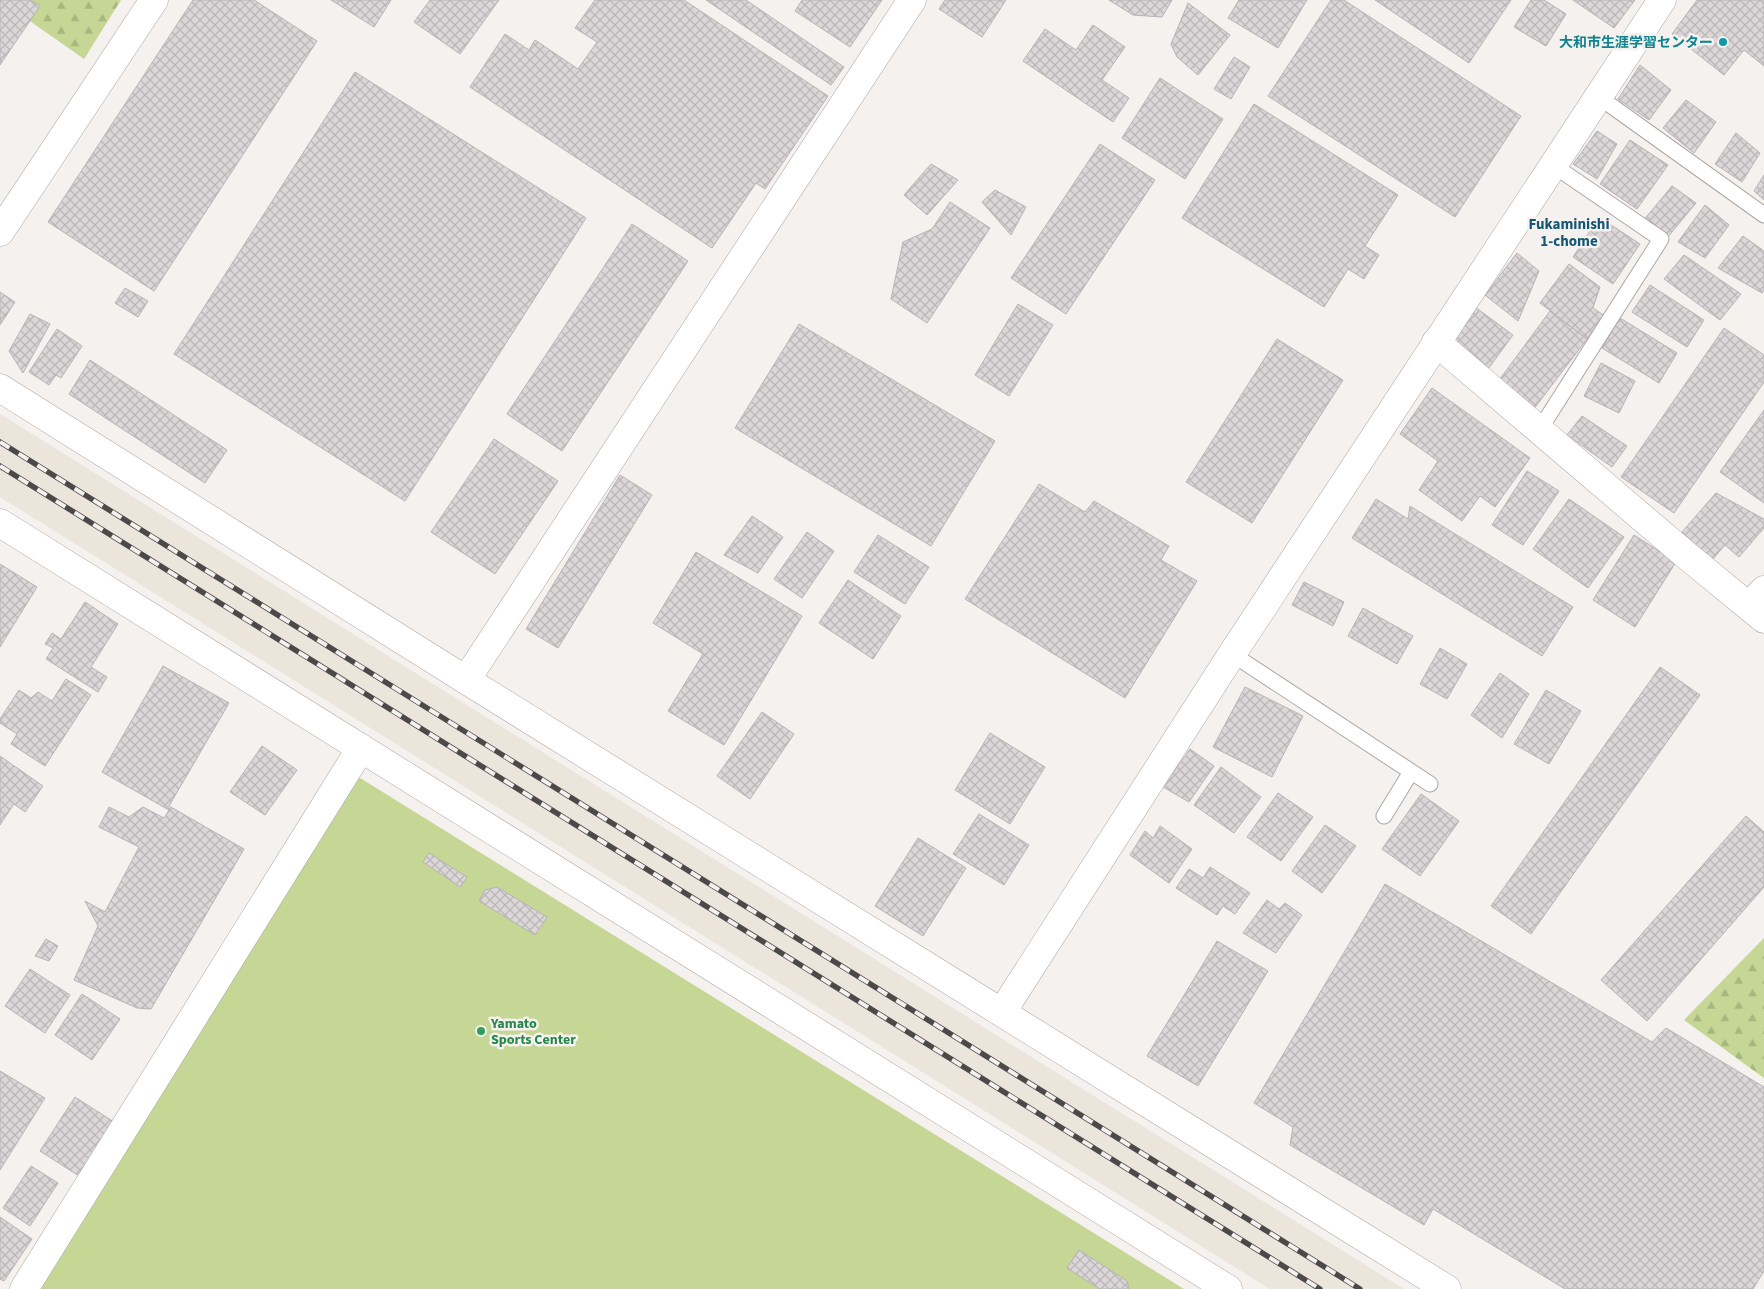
<svg xmlns="http://www.w3.org/2000/svg" width="1764" height="1289" font-family="'Source Sans 3','Noto Sans JP',sans-serif">
	<style>
		.built { fill: #ece5dc }
		.grass { fill: #c5d695 }
		.forest { fill: url(#forest-firs) }
		.building { fill: url(#building-cross-hatch); stroke: #b7b3b6 }
		.lines { fill: none; stroke-linecap: round; stroke-linejoin: round }
		.lane-casing { stroke: #aba8a5; stroke-width: 17 }
		.street-casing { stroke: #aba8a5; stroke-width: 29 }
		.lane { stroke: #fff; stroke-width: 15 }
		.street { stroke: #fff; stroke-width: 28 }
		.rail-casing { stroke: #4c4a49; stroke-width: 5.5 }
		.rail { stroke: #f4f1ee; stroke-width: 4; stroke-dasharray: 11; stroke-linecap: butt }
		.culture-dot { fill: #0f9aa8; stroke: #f4f1ee; stroke-width: 2 }
		.leisure-dot { fill: #2e9e5b; stroke: #f4f1ee; stroke-width: 2 }
		.labels { text-anchor: middle; stroke-width: 5; stroke-linejoin: round; paint-order: stroke }
		.culture-label { font-size: 14px; font-weight: bold; fill: #0d838f; stroke: #f4f1ee; text-anchor: end }
		.leisure-label { font-size: 14px; font-weight: bold; fill: #27864d; stroke: #f4f1ee; text-anchor: start }
		.neighbourhood-label { font-size: 15px; font-weight: bold; fill: #165675; stroke: #f4f1ee }
	</style>
	<defs>
		<pattern id="forest-firs" width="22" height="20" patternUnits="userSpaceOnUse" patternTransform="scale(1.25)"><rect width="22" height="20" fill="#c5d695"/><path d="M5 1l3.5 6h-7zM16 11l3.5 6h-7z" fill="#a8b67f"/></pattern>
		<pattern id="building-cross-hatch" width="8" height="8" patternUnits="userSpaceOnUse" patternTransform="scale(1.25)"><rect width="8" height="8" fill="#dbd7d9"/><path d="M0 0l8 8M0 8l8-8" fill="none" stroke="#bbb7b9"/></pattern>
	</defs>
	<rect width="100%" height="100%" fill="#f4f1ee"/>
	<path class="built" d="M 0,414 L 1404,1289 L 1270,1289 L 0,497 Z"/>
	<path class="grass" d="M 352,773 L 1184,1289 L 37,1289 Z"/>
	<g class="forest">
		<path d="M 0,0 L 121,0 L 84,59 Z"/>
		<path d="M 1764,938 L 1764,1078 L 1684,1020 Z"/>
	</g>
	<g class="building">
		<path d="M 0,0 L 30,0 L 40,6 L 0,65 Z"/>
		<path d="M 193,0 L 254,0 L 317,41 L 154,291 L 48,222 Z"/>
		<path d="M 331,0 L 391,0 L 374,27 Z"/>
		<path d="M 430,0 L 499,0 L 460,54 L 414,22 Z"/>
		<path d="M 595,0 L 684,0 L 828,96 L 765,189 L 756,183 L 712,248 L 470,87 L 505,34 L 529,50 L 535,40 L 578,69 L 597,42 L 575,28 Z"/>
		<path d="M 706,0 L 746,0 L 844,67 L 831,85 Z"/>
		<path d="M 802,0 L 882,0 L 850,47 L 795,11 Z"/>
		<path d="M 945,0 L 1006,0 L 982,37 L 939,9 Z"/>
		<path d="M 1109,0 L 1172,0 L 1162,17 L 1133,15 Z"/>
		<path d="M 1239,0 L 1307,0 L 1278,48 L 1228,18 Z"/>
		<path d="M 1331,0 L 1344,0 L 1521,116 L 1455,217 L 1268,96 Z"/>
		<path d="M 1375,0 L 1511,0 L 1469,63 Z"/>
		<path d="M 1531,0 L 1544,0 L 1566,14 L 1546,46 L 1514,27 Z"/>
		<path d="M 1573,0 L 1635,0 L 1614,28 Z"/>
		<path d="M 1697,0 L 1764,0 L 1764,66 L 1744,50 L 1724,75 L 1672,34 Z"/>
		<path d="M 1188,3 L 1230,35 L 1198,75 L 1177,57 L 1171,44 Z"/>
		<path d="M 1093,25 L 1125,47 L 1102,80 L 1129,98 L 1113,122 L 1023,61 L 1045,29 L 1076,50 Z"/>
		<path d="M 1234,57 L 1250,67 L 1231,99 L 1214,89 Z"/>
		<path d="M 1640,65 L 1671,90 L 1649,120 L 1618,99 Z"/>
		<path d="M 355,72 L 586,218 L 405,501 L 174,354 Z"/>
		<path d="M 1160,78 L 1223,119 L 1185,179 L 1122,138 Z"/>
		<path d="M 1686,100 L 1716,122 L 1694,153 L 1663,128 Z"/>
		<path d="M 1254,104 L 1398,195 L 1365,246 L 1379,255 L 1364,279 L 1348,269 L 1324,307 L 1182,218 Z"/>
		<path d="M 1597,131 L 1617,144 L 1597,179 L 1573,164 Z"/>
		<path d="M 1736,133 L 1760,153 L 1742,182 L 1715,164 Z"/>
		<path d="M 1630,140 L 1668,165 L 1637,209 L 1600,184 Z"/>
		<path d="M 1100,144 L 1155,180 L 1066,314 L 1011,278 Z"/>
		<path d="M 931,164 L 958,180 L 927,215 L 904,195 Z"/>
		<path d="M 1764,175 L 1764,200 L 1754,191 Z"/>
		<path d="M 1672,186 L 1696,203 L 1667,238 L 1643,221 Z"/>
		<path d="M 995,190 L 1026,207 L 1011,235 L 982,202 Z"/>
		<path d="M 950,202 L 990,228 L 927,323 L 891,299 L 903,242 L 932,229 Z"/>
		<path d="M 1705,205 L 1729,225 L 1705,258 L 1678,242 Z"/>
		<path d="M 1599,217 L 1640,244 L 1613,284 L 1573,257 Z"/>
		<path d="M 632,224 L 688,261 L 562,451 L 507,414 Z"/>
		<path d="M 1743,236 L 1764,251 L 1764,290 L 1762,293 L 1718,268 Z"/>
		<path d="M 1517,253 L 1539,271 L 1518,321 L 1485,295 Z"/>
		<path d="M 1684,255 L 1741,294 L 1720,320 L 1664,279 Z"/>
		<path d="M 1569,264 L 1600,287 L 1593,308 L 1605,316 L 1587,339 L 1540,303 Z"/>
		<path d="M 1650,285 L 1704,320 L 1687,347 L 1632,312 Z"/>
		<path d="M 125,288 L 148,301 L 138,317 L 115,303 Z"/>
		<path d="M 0,292 L 15,302 L 0,325 Z"/>
		<path d="M 1018,304 L 1053,325 L 1009,396 L 975,375 Z"/>
		<path d="M 1475,307 L 1513,335 L 1488,369 L 1449,341 Z"/>
		<path d="M 1550,311 L 1587,339 L 1533,410 L 1497,383 Z"/>
		<path d="M 30,314 L 50,324 L 23,373 L 9,351 Z"/>
		<path d="M 1620,318 L 1677,353 L 1659,383 L 1602,348 Z"/>
		<path d="M 799,324 L 995,441 L 931,546 L 735,428 Z"/>
		<path d="M 1724,328 L 1764,355 L 1764,382 L 1674,513 L 1621,477 Z"/>
		<path d="M 57,329 L 82,346 L 61,378 L 56,375 L 49,385 L 29,372 Z"/>
		<path d="M 1277,339 L 1343,380 L 1252,523 L 1186,482 Z"/>
		<path d="M 90,360 L 227,450 L 205,483 L 69,394 Z"/>
		<path d="M 1601,363 L 1635,381 L 1619,413 L 1584,396 Z"/>
		<path d="M 1432,388 L 1530,458 L 1495,507 L 1480,496 L 1462,521 L 1419,490 L 1438,461 L 1400,434 Z"/>
		<path d="M 1764,410 L 1764,503 L 1720,472 Z"/>
		<path d="M 1582,416 L 1627,446 L 1612,467 L 1567,435 Z"/>
		<path d="M 494,439 L 558,481 L 495,574 L 431,532 Z"/>
		<path d="M 1527,471 L 1559,491 L 1523,545 L 1492,525 Z"/>
		<path d="M 620,475 L 652,495 L 558,648 L 526,629 Z"/>
		<path d="M 1039,484 L 1085,512 L 1094,501 L 1169,546 L 1161,560 L 1197,581 L 1125,698 L 965,599 Z"/>
		<path d="M 1716,493 L 1764,519 L 1764,528 L 1739,557 L 1725,545 L 1712,560 L 1682,532 Z"/>
		<path d="M 1376,499 L 1408,519 L 1410,506 L 1573,607 L 1542,656 L 1352,538 Z"/>
		<path d="M 1569,499 L 1624,537 L 1588,588 L 1533,549 Z"/>
		<path d="M 752,516 L 783,537 L 758,573 L 724,555 Z"/>
		<path d="M 807,532 L 834,551 L 802,598 L 774,579 Z"/>
		<path d="M 878,535 L 929,567 L 905,604 L 854,572 Z"/>
		<path d="M 1634,535 L 1676,562 L 1635,627 L 1593,600 Z"/>
		<path d="M 696,552 L 802,616 L 724,745 L 668,711 L 703,654 L 653,623 Z"/>
		<path d="M 0,564 L 37,587 L 0,647 Z"/>
		<path d="M 848,580 L 901,616 L 873,659 L 819,623 Z"/>
		<path d="M 1304,582 L 1344,602 L 1333,626 L 1292,605 Z"/>
		<path d="M 85,602 L 118,624 L 91,667 L 107,677 L 98,692 L 46,659 L 53,648 L 45,644 L 52,633 L 61,639 Z"/>
		<path d="M 1363,608 L 1413,636 L 1397,664 L 1348,636 Z"/>
		<path d="M 1440,648 L 1467,664 L 1447,699 L 1420,684 Z"/>
		<path d="M 163,666 L 229,703 L 169,806 L 244,849 L 151,1009 L 137,1008 L 74,980 L 98,926 L 85,901 L 105,912 L 139,847 L 99,827 L 109,807 L 129,817 L 143,807 L 164,818 L 169,810 L 102,772 Z"/>
		<path d="M 1660,667 L 1700,695 L 1531,934 L 1491,906 Z"/>
		<path d="M 1500,673 L 1529,694 L 1502,738 L 1471,715 Z"/>
		<path d="M 66,679 L 91,695 L 45,766 L 11,744 L 17,734 L 0,723 L 0,719 L 19,690 L 31,698 L 38,692 L 52,701 Z"/>
		<path d="M 1245,687 L 1303,716 L 1272,777 L 1213,747 Z"/>
		<path d="M 1546,690 L 1581,711 L 1549,764 L 1514,744 Z"/>
		<path d="M 762,712 L 794,734 L 750,799 L 717,776 Z"/>
		<path d="M 990,733 L 1045,767 L 1010,824 L 955,790 Z"/>
		<path d="M 262,746 L 297,770 L 265,815 L 230,792 Z"/>
		<path d="M 1190,749 L 1214,766 L 1189,802 L 1163,787 Z"/>
		<path d="M 0,756 L 43,786 L 25,812 L 14,804 L 0,825 Z"/>
		<path d="M 1221,767 L 1261,797 L 1234,833 L 1194,805 Z"/>
		<path d="M 1278,793 L 1313,817 L 1281,861 L 1247,837 Z"/>
		<path d="M 1421,794 L 1459,821 L 1420,876 L 1382,849 Z"/>
		<path d="M 979,814 L 1029,845 L 1004,885 L 953,854 Z"/>
		<path d="M 1746,816 L 1764,832 L 1764,887 L 1647,1021 L 1601,980 Z"/>
		<path d="M 1325,825 L 1356,846 L 1322,893 L 1292,871 Z"/>
		<path d="M 1160,826 L 1192,849 L 1169,883 L 1130,855 L 1145,831 L 1153,838 Z"/>
		<path d="M 918,838 L 966,868 L 923,936 L 875,906 Z"/>
		<path d="M 429,853 L 467,877 L 460,887 L 423,862 Z"/>
		<path d="M 1210,867 L 1250,893 L 1235,914 L 1223,906 L 1217,915 L 1176,888 L 1189,869 L 1203,878 Z"/>
		<path d="M 1385,884 L 1652,1042 L 1666,1028 L 1764,1087 L 1764,1271 L 1753,1289 L 1565,1289 L 1433,1209 L 1424,1225 L 1290,1145 L 1293,1127 L 1254,1103 Z"/>
		<path d="M 497,887 L 547,917 L 535,935 L 479,901 L 485,890 Z"/>
		<path d="M 1267,900 L 1279,909 L 1285,903 L 1302,915 L 1276,953 L 1243,933 Z"/>
		<path d="M 46,939 L 58,946 L 49,961 L 35,956 Z"/>
		<path d="M 1217,941 L 1268,971 L 1198,1086 L 1147,1056 Z"/>
		<path d="M 30,969 L 70,995 L 45,1033 L 5,1006 Z"/>
		<path d="M 82,994 L 120,1019 L 92,1060 L 55,1035 Z"/>
		<path d="M 0,1071 L 45,1098 L 0,1170 Z"/>
		<path d="M 75,1097 L 114,1122 L 79,1176 L 40,1151 Z"/>
		<path d="M 31,1166 L 58,1183 L 30,1226 L 3,1208 Z"/>
		<path d="M 0,1217 L 32,1239 L 4,1281 L 0,1279 Z"/>
		<path d="M 1079,1250 L 1127,1281 L 1129,1289 L 1100,1289 L 1067,1268 Z"/>
	</g>
	<g class="lines">
		<defs>
			<g id="lane">
				<path d="M 1599,97 L 1764,215"/>
				<path d="M 1540,429 L 1661,239 L 1553,165"/>
				<path d="M 1232,654 L 1430,784"/>
				<path d="M 1384,816 L 1411,772"/>
			</g>
			<g id="street">
				<path d="M 0,232 L 154,0"/>
				<path d="M 1436,342 L 1686,555 L 1764,619"/>
				<path d="M 0,388 L 466,680 L 1447,1289"/>
				<path d="M 0,523 L 1228,1289"/>
				<path d="M 1749,606 L 1764,590"/>
				<path d="M 466,680 L 912,0"/>
				<path d="M 1002,1012 L 1232,654 L 1662,0"/>
				<path d="M 24,1289 L 361,748"/>
			</g>
		</defs>
		<use href="#lane" class="lane-casing"/>
		<use href="#street" class="street-casing"/>
		<use href="#lane" class="lane"/>
		<use href="#street" class="street"/>
		<defs>
			<g id="rail">
				<path d="M 0,442 L 1360,1289"/>
				<path d="M 0,466 L 1320,1289"/>
			</g>
		</defs>
		<use href="#rail" class="rail-casing"/>
		<use href="#rail" class="rail"/>
	</g>
	<circle class="culture-dot" cx="1723" cy="42" r="5"/>
	<circle class="leisure-dot" cx="481" cy="1031" r="5"/>
	<g class="labels">
		<g class="culture-label">
			<text x="1713" y="47">大和市生涯学習センター</text>
		</g>
		<g class="leisure-label">
			<text x="491" y="1028">Yamato<tspan x="491" dy="16">Sports Center</tspan></text>
		</g>
		<g class="neighbourhood-label">
			<text x="1569" y="229">Fukaminishi<tspan x="1569" dy="17">1-chome</tspan></text>
		</g>
	</g>
</svg>
